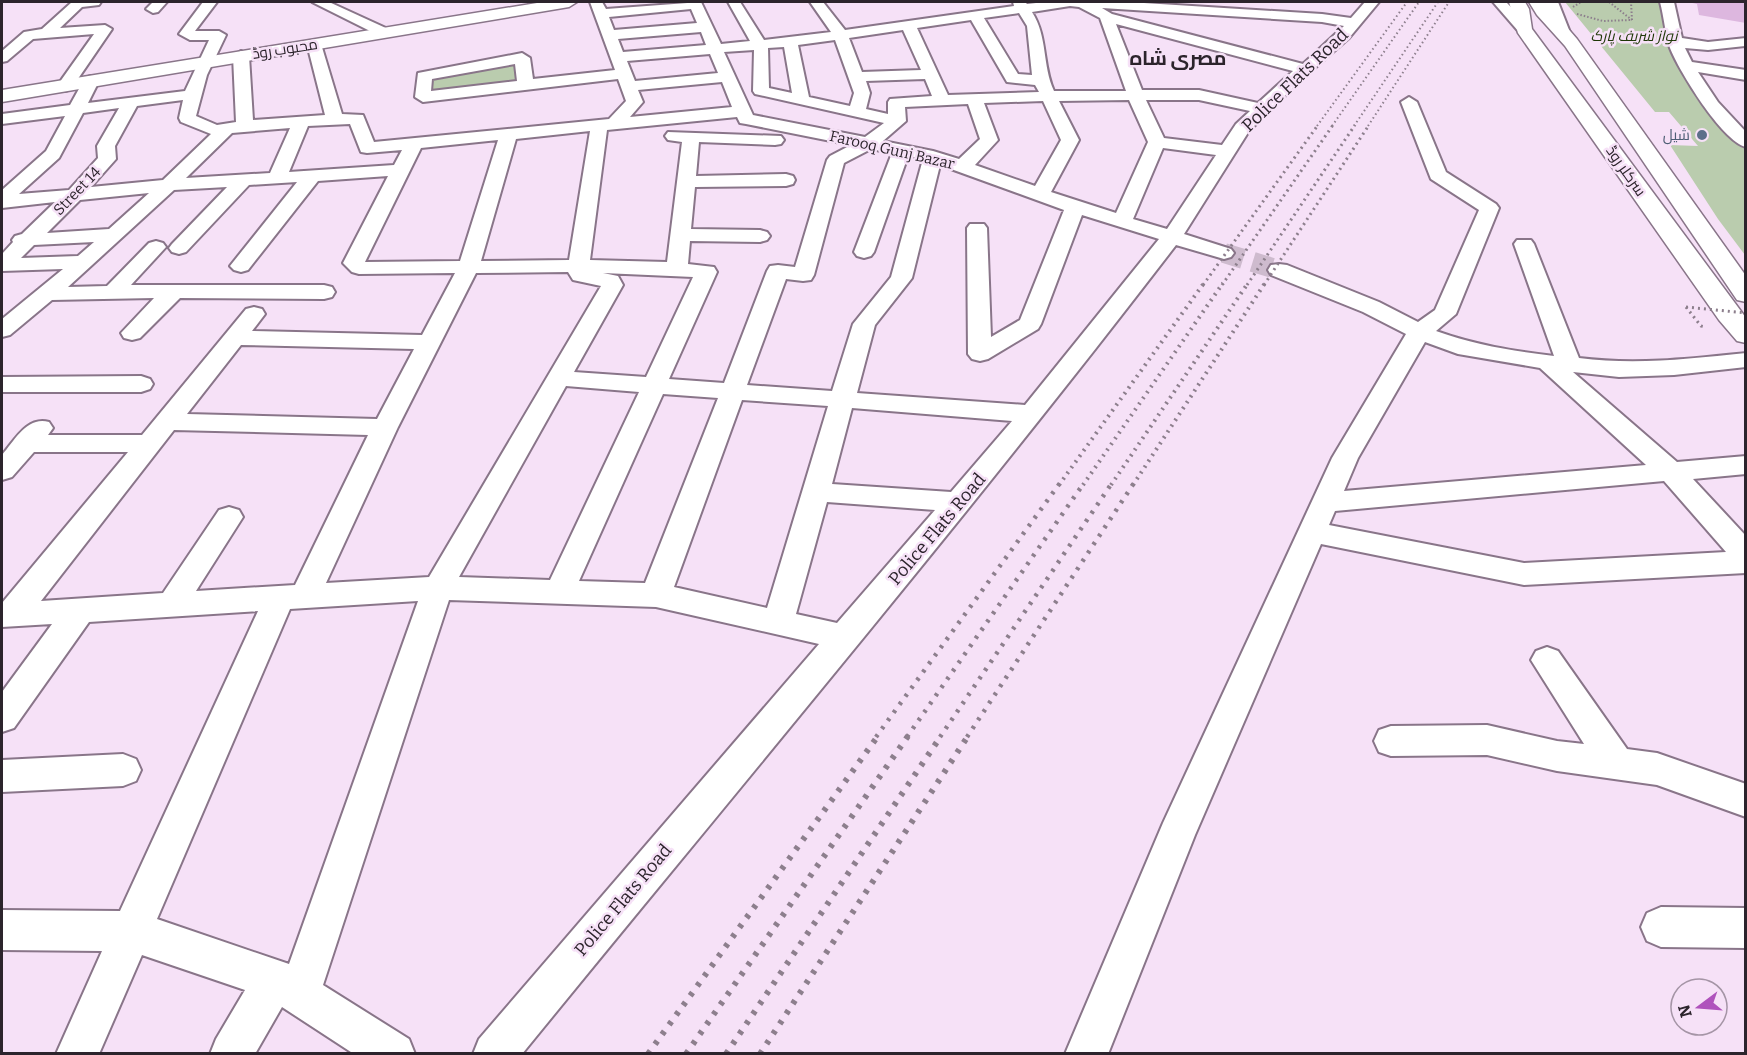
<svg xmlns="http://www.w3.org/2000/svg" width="1747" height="1055" font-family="Bitter,Cairo,serif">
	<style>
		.green { fill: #baccae }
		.building { fill: #ddb7df }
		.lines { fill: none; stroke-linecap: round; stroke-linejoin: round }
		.minor-tunnel { stroke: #cebbce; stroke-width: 20; stroke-dasharray: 20 10; stroke-linecap: butt }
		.minor-casing { stroke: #897589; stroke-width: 4 }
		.major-casing { stroke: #897589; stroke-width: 3 }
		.path-far1 { stroke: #8c7e8c; stroke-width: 2; stroke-dasharray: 1.5 2; stroke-linecap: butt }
		.path { stroke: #8c7e8c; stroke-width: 3; stroke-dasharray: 2 4; stroke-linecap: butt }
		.minor { fill: #fff; fill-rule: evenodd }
		.major { fill: #fff; fill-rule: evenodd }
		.rail-far4 { stroke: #8d7f8d; stroke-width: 2; stroke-dasharray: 1.5 3; stroke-linecap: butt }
		.rail-far3 { stroke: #8d7f8d; stroke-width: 3; stroke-dasharray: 2 4; stroke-linecap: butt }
		.rail-far2 { stroke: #8d7f8d; stroke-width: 4; stroke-dasharray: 2 5; stroke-linecap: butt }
		.rail-far1 { stroke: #8d7f8d; stroke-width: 4.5; stroke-dasharray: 3 7; stroke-linecap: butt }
		.rail { stroke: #8d7f8d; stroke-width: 6; stroke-dasharray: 4 8; stroke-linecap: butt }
		.path-bridge { stroke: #8c7e8c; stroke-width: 3; stroke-dasharray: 2 4; stroke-linecap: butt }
		.service-dot { fill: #5c6f8a; stroke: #f6e1f7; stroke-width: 2 }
		.labels { text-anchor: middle; stroke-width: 5; stroke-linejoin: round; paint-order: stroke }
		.far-park-label { font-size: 15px; font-style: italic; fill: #1e3706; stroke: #f6e1f7 }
		.far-street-label { font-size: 15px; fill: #2c242c; stroke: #f6e1f7 }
		.far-service-label { font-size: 15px; fill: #4e5e75; stroke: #f6e1f7; text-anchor: end }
		.street-label { font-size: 18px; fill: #2c242c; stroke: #f6e1f7 }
		.far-district-label { font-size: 20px; font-weight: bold; fill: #2c242c; stroke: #f6e1f7 }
	</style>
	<rect width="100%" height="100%" fill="#f6e1f7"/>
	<g class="green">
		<path d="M 1565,2 L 1661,2 L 1667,36 L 1745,141 L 1745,255 L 1718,219 L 1670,145 L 1698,146 L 1669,112 L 1655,112 Z"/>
		<path d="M 522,58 L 526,85 L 423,97 L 424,76 Z"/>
	</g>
	<path class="building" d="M 1688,2 L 1746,2 L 1746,23 L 1699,15 L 1697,4 Z"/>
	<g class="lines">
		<path class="minor-tunnel" d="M 1224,253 L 1279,270"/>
		<defs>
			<g id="minor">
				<path d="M 72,2 L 101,2 L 99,5 L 82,7 L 60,28 L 105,25 L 112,29 L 71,89 L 65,91 L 57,86 L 94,34 L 33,39 L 7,61 L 2,62 L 2,51 L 24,32 L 42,29 Z"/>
				<path d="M 153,2 L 167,2 L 158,12 L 153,13 L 146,9 Z"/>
				<path d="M 203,2 L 217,2 L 195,31 L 219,31 L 226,35 L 207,75 L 196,116 L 217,125 L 236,122 L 233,56 L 241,51 L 249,56 L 253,120 L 325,115 L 307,44 L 314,40 L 321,44 L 342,114 L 363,115 L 374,142 L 609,119 L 626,101 L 618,79 L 423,102 L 415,97 L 418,73 L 522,53 L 530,58 L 533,79 L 615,70 L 590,2 L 602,2 L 606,9 L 701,2 L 721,44 L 750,41 L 728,2 L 740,2 L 764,40 L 831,32 L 810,2 L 823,2 L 845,30 L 1014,6 L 1013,2 L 1025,2 L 1027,4 L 1045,2 L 1128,2 L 1322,14 L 1351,18 L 1365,2 L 1379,2 L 1349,38 L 1300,81 L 1249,131 L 1184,234 L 1231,249 L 1234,253 L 1231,257 L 1224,259 L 1176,245 C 965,520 742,784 522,1054 L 473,1054 L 479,1039 L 819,644 L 656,607 L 449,600 L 323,985 L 409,1039 L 415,1054 L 354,1054 L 282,1007 L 255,1054 L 210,1054 L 216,1039 L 245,990 L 142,955 L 99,1054 L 56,1054 L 102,951 L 2,950 L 2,910 L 120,911 L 258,611 L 89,622 L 14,728 L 2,732 L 2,692 L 52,624 L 2,627 L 2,603 L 128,452 L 34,452 L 12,477 L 2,480 L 2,455 C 15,440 27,416 49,422 L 53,428 L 48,435 L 142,435 L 246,309 L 254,307 L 262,309 L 265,314 L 252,331 L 422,335 L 455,273 L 359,274 L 352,272 L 343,263 L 388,176 L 318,181 L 248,270 L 241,272 L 234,270 L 230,266 L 297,182 L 249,185 L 186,252 L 179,254 L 172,252 L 169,248 L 172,244 L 227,187 L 174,190 L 68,287 L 107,286 L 149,243 L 156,241 L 163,243 L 166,247 L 131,285 L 324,285 L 332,287 L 335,292 L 332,297 L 324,299 L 180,298 L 140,338 L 132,340 L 124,338 L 121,333 L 154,298 L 52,300 L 10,335 L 2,337 L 2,319 L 63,269 L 2,271 L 2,254 L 13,242 L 12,240 L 15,236 L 22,234 L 55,202 L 2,208 L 2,190 L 46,151 L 65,116 L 2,124 L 2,114 L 70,105 L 85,78 L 91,76 L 99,81 L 88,103 L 185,91 L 209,40 L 190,40 L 179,34 ZM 1070,6 L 1079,7 L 1100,18 L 1126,91 L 1054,91 C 1042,65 1048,37 1032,12 ZM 1102,8 L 1322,22 L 1344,26 L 1303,64 L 1112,14 ZM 691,9 L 697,23 L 614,30 L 609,17 ZM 1019,13 L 1027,26 L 1032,75 L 1018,74 L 984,18 ZM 971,20 L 1007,82 L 1035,85 L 1039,92 L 948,95 L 917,28 ZM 1116,24 L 1293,71 L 1258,103 L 1199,90 L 1142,90 ZM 903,30 L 921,70 L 862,72 L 849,38 ZM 701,32 L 706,45 L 623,52 L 618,39 ZM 835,40 L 854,93 L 850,106 L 809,97 L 798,45 ZM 784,47 L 792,93 L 769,88 L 768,48 ZM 754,50 L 753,91 L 755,94 L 884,123 L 865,137 L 753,115 L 724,52 ZM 710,54 L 718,73 L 635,81 L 627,61 ZM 515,64 L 517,81 L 431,91 L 432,79 ZM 925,79 L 932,96 L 890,99 L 888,102 L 888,114 L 866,109 L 870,93 L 866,81 ZM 722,82 L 732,107 L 630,117 L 643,102 L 638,90 ZM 183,100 L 179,118 L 181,122 L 211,134 L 163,180 L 91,187 L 116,159 L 115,146 L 137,106 ZM 1129,100 L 1148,142 L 1116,213 L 1051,192 L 1079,140 L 1059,101 ZM 1146,100 L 1199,100 L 1250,111 L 1236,124 L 1222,145 L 1164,138 ZM 1043,101 L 1061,140 L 1035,186 L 975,165 L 998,140 L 984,103 ZM 968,104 L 980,139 L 959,159 L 933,151 L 883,141 L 906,121 L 905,107 ZM 119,108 L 97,146 L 98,158 L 69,190 L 19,194 L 59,158 L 83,113 ZM 737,117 L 740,123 L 746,124 L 851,145 L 830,156 L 827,160 L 795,267 L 778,265 L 770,266 L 767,271 L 724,383 L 669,379 L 717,272 L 714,267 L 688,264 L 690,241 L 760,242 L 767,240 L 770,236 L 767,232 L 760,230 L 691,229 L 695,187 L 786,186 L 793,184 L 795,180 L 793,176 L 786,174 L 696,176 L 699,142 L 775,145 L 781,144 L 784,140 L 781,136 L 668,132 L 665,136 L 668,140 L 682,142 L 667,262 L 590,260 L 607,130 ZM 350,124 L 361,152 L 367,153 L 402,150 L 394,165 L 289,172 L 308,126 ZM 290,128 L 270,173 L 186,178 L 232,133 ZM 590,131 L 569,260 L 481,261 L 516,139 ZM 498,140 L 460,261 L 365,262 L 421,148 ZM 1163,148 L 1216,155 L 1167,229 L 1133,219 ZM 871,149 L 892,153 L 854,252 L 857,256 L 864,258 L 871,256 L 874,252 L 908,156 L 923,159 L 891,277 L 853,324 L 832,391 L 747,385 L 786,279 L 803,281 L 811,280 L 814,275 L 844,163 ZM 940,165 L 1064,210 L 1020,320 L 991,337 L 987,228 L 984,224 L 970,224 L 967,228 L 968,354 L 972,359 L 980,361 L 988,359 L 1038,329 L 1041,324 L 1082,215 L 1159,239 L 1025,405 L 857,393 L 875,325 L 912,278 ZM 149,193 L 109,229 L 47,233 L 80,200 ZM 94,242 L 78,256 L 21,258 L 34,245 ZM 568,272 L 573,280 L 601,286 L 429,577 L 326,583 L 398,427 L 476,273 ZM 603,273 L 693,277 L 646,377 L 574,372 L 623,285 L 618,276 ZM 241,345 L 414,349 L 377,419 L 187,414 ZM 566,386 L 639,392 L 550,580 L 459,577 ZM 663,394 L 718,398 L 645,583 L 579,581 ZM 742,400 L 828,406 L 767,608 L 674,587 ZM 852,408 L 1012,421 L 951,492 L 832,484 ZM 174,430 L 368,435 L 295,585 L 196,591 L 243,517 L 239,510 L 229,507 L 219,510 L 163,593 L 41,601 ZM 827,502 L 935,510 L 837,623 L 796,614 ZM 418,601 L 289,964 L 157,919 L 290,609 Z"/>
				<path d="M 312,2 L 329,2 L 388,29 L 390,32 L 388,35 L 378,35 Z"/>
				<path d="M 1493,2 L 1506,2 L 1529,26 L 1531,29 L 1529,32 L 1519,32 Z"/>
				<path d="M 1545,2 L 1558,2 L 1571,35 L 1569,38 L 1559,38 L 1557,35 Z"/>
				<path d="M 1660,2 L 1674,2 L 1682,38 L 1708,42 L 1746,38 L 1745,46 L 1708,50 L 1685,48 L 1692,62 L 1746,70 L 1746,80 L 1698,72 L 1718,102 L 1746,132 L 1746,147 C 1722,141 1679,71 1670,48 C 1665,33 1664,17 1660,2 Z"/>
				<path d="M 1409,97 L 1417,102 L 1446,172 L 1496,204 L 1499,208 L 1456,314 L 1436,331 C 1475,345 1513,351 1554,356 L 1514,244 L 1517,240 L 1531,240 L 1534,244 L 1579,358 C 1635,365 1689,359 1746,353 L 1746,367 L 1674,375 L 1619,377 L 1573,372 L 1677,462 L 1746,456 L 1746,474 L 1693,479 L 1746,536 L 1746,573 L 1524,585 L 1321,544 L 1195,835 L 1108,1054 L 1065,1054 L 1163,823 L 1332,458 L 1406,334 L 1363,312 L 1271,275 L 1268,270 L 1271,265 L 1279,264 L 1287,265 L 1379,302 L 1418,322 L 1435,310 L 1479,210 L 1431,179 L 1401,102 ZM 1425,342 L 1458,354 L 1540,368 L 1646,465 L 1344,491 L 1358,458 ZM 1664,481 L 1726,552 L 1524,563 L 1329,525 L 1335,511 Z"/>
				<path d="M 141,376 L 150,379 L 153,384 L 150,389 L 141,392 L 2,392 L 2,377 Z"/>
				<path d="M 1547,647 L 1558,651 L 1627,749 L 1657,753 L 1746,784 L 1746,817 L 1657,785 L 1557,771 L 1487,755 L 1391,756 L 1379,752 L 1374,741 L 1379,730 L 1391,726 L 1487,725 L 1557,741 L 1584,744 L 1531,660 L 1536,651 Z"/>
				<path d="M 123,754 L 136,759 L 141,770 L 136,781 L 123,786 L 2,792 L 2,760 Z"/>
				<path d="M 1661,907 L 1746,908 L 1746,948 L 1661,947 L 1647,941 L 1641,927 L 1647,913 Z"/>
			</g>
			<g id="major">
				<path d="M 543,2 L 577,2 L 569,7 L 2,102 L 2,90 Z"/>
				<path d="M 1509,2 L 1525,2 L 1529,9 L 1532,29 L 1746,318 L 1746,343 L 1737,341 L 1719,320 L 1518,33 Z"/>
				<path d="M 1529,2 L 1545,2 L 1577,39 L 1746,276 L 1746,302 L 1737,300 L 1565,46 L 1537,15 Z"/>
			</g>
		</defs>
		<use href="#minor" class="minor-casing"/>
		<use href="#major" class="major-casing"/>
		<g class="path-far1">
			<path d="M 1609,2 L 1632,20"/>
			<path d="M 1573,7 L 1581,2"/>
			<path d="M 1577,14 L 1603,21 L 1632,20 L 1631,2"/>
		</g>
		<path class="path" d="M 1686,307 L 1701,326 L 1706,327"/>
		<use href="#minor" class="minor"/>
		<use href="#major" class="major"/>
		<g class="rail-far4">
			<path d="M 1317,126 L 1407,2"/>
			<path d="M 1332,126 L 1419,2"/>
			<path d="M 1354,126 L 1438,2"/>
			<path d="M 1368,126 L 1449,2"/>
		</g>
		<g class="rail-far3">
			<path d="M 1203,285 L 1318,125"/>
			<path d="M 1222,285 L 1333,125"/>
			<path d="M 1247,285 L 1355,125"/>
			<path d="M 1264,285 L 1369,125"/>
		</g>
		<g class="rail-far2">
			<path d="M 1059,485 L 1204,283"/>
			<path d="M 1083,485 L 1223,283"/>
			<path d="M 1111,485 L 1248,283"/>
			<path d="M 1133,485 L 1265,283"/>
		</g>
		<g class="rail-far1">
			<path d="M 876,737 L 1060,483"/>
			<path d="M 907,737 L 1084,483"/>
			<path d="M 940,737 L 1112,483"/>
			<path d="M 967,737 L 1134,483"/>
		</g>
		<g class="rail">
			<path d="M 648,1054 L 878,736"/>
			<path d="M 686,1054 L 908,736"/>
			<path d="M 726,1054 L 941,736"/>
			<path d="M 760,1054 L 968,736"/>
		</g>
		<path class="path-bridge" d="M 1686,307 L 1746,313"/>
	</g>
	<circle class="service-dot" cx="1702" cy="135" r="6"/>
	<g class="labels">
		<g class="far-park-label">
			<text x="1634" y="41">نواز شریف پارک</text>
		</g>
		<g class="far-street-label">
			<text transform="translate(285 49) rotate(-9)" y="5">محبوب روڈ</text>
			<text transform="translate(892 150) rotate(13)" y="5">Farooq Gunj Bazar</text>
			<text transform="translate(1626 171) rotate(55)" y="5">سرکلر روڈ</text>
			<text transform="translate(77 191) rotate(-46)" y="5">Street 14</text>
		</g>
		<g class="far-service-label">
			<text x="1690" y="140">شیل</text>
		</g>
		<g class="street-label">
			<text transform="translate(1295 80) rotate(-44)" y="6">Police Flats Road</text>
			<text transform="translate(937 529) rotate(-50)" y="6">Police Flats Road</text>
			<text transform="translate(623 900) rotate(-50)" y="6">Police Flats Road</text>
		</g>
		<g class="far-district-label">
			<text x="1178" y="65">مصری شاہ</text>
		</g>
	</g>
	<rect width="1747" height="1055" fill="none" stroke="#2c242c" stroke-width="6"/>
	<g transform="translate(1699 1007) rotate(254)"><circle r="28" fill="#f6e1f7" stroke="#a595a6" stroke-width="1.5"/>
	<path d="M0-4.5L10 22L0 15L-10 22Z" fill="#af52bc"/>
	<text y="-9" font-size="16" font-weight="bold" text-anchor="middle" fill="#2c242c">N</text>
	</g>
</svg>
